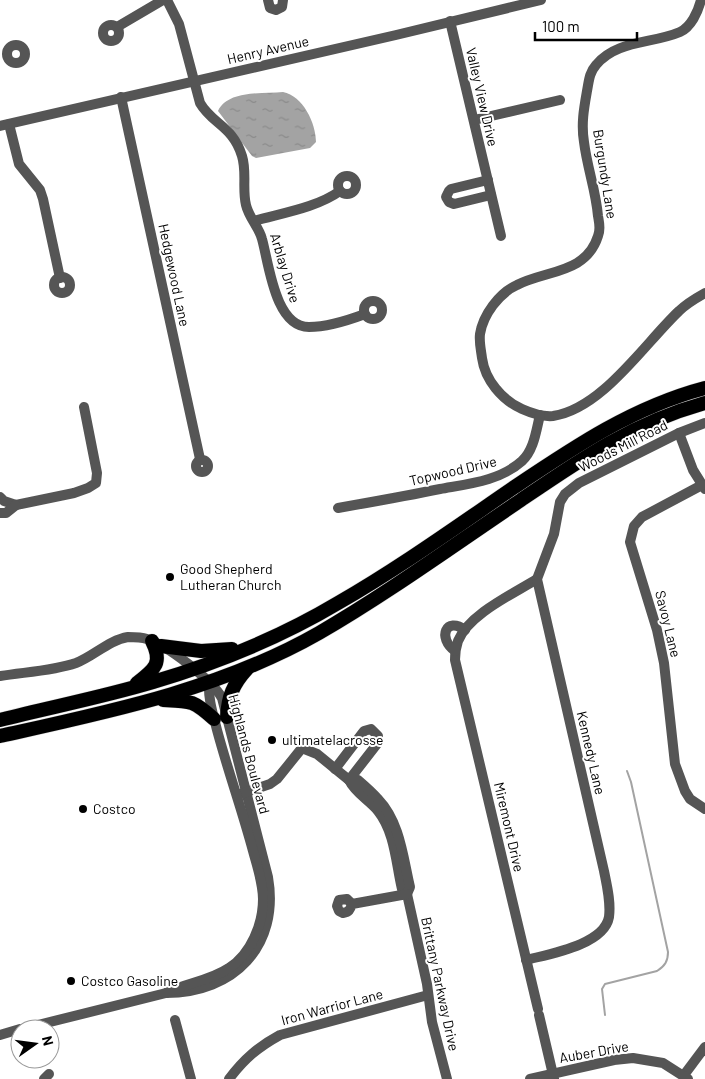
<svg xmlns="http://www.w3.org/2000/svg" width="705" height="1079" font-family="Barlow,sans-serif">
	<style>
		.water { fill: url(#water-ripples) }
		.lines { fill: none; stroke-linecap: round; stroke-linejoin: round }
		.stream { stroke: #a3a3a3; stroke-width: 2 }
		.highway-casing { stroke: #dbdbdb; stroke-width: 15 }
		.minor { stroke: #555; stroke-width: 10 }
		.highway { stroke: #000; stroke-width: 14 }
		.poi-dot { fill: #000; stroke: #fff; stroke-width: 2 }
		.labels { text-anchor: middle; stroke-width: 4; stroke-linejoin: round; paint-order: stroke }
		.street-label { font-size: 14px; fill: #000; stroke: #fff }
		.poi-label { font-size: 14px; fill: #000; stroke: #fff; text-anchor: start }
	</style>
	<defs>
		<pattern id="water-ripples" width="26" height="14" patternUnits="userSpaceOnUse" patternTransform="scale(1.25)"><rect width="26" height="14" fill="#a3a3a3"/><path d="M2 4q2-2 4 0t4 0M15 11q2-2 4 0t4 0" fill="none" stroke="#8b8b8b"/></pattern>
	</defs>
	<rect width="100%" height="100%" fill="#fff"/>
	<path class="water" d="M 283,92 C 303,96 316,123 316,142 L 310,148 L 256,158 L 252,156 L 218,111 C 228,90 263,94 283,92 Z"/>
	<g class="lines">
		<path class="stream" d="M 605,1015 L 602,989 L 605,984 L 657,971 C 665,966 668,961 668,952 L 631,782 L 627,771"/>
		<defs>
			<g id="highway">
				<path d="M 161,646 L 201,651 L 232,649"/>
				<path d="M 137,683 C 155,669 163,663 152,641"/>
				<path d="M 163,700 C 191,701 193,700 214,719"/>
				<path d="M 227,717 C 228,697 233,684 247,669"/>
				<path d="M 0,720 C 51,707 103,697 153,682 C 217,663 281,637 338,603 C 399,568 456,527 513,488 C 574,447 633,407 705,388"/>
				<path d="M 0,736 C 109,712 221,689 319,633 C 388,593 454,545 521,500 C 581,459 633,423 705,403"/>
			</g>
		</defs>
		<use href="#highway" class="highway-casing"/>
		<g class="minor">
			<path d="M 167,0 L 179,24 L 200,103 C 212,124 233,126 242,156 C 247,172 242,189 246,205 C 249,218 259,227 262,239 C 269,264 275,327 309,327 C 326,327 349,320 365,314"/>
			<path d="M 268,0 L 270,8 L 276,10 L 282,7 L 283,0"/>
			<path d="M 701,0 C 698,12 691,27 680,32 C 652,44 616,40 596,65 C 589,73 589,81 587,91 C 584,108 581,124 584,142 C 587,167 596,191 598,216 C 599,222 601,229 598,236 C 586,274 546,270 517,285 C 499,293 483,315 480,334 C 479,342 481,350 482,358 C 485,380 502,400 522,409 C 531,413 542,417 553,416 C 602,409 645,343 679,311 C 687,303 696,298 705,293"/>
			<path d="M 450,21 L 501,236"/>
			<circle cx="111" cy="33" r="8"/>
			<path d="M 117,27 L 163,0"/>
			<circle cx="16" cy="54" r="9"/>
			<path d="M 121,97 L 200,459"/>
			<path d="M 474,120 L 560,100"/>
			<path d="M 9,124 L 19,164 L 40,190 L 43,199 L 60,278"/>
			<path d="M 0,126 L 396,35 L 541,0"/>
			<circle cx="347" cy="185" r="9"/>
			<path d="M 488,180 L 451,189 L 449,191 L 446,197 L 449,202 L 454,204 L 491,195"/>
			<path d="M 254,221 C 282,213 316,208 340,191"/>
			<circle cx="62" cy="285" r="8"/>
			<circle cx="373" cy="310" r="9"/>
			<path d="M 679,433 L 693,470 L 705,489"/>
			<circle cx="202" cy="466" r="6"/>
			<path d="M 702,485 L 642,517 L 634,526 L 630,542 L 657,630 L 664,663 L 675,764 L 685,791 L 690,799 L 705,809"/>
			<path d="M 0,497 L 4,501 L 16,505 L 74,493 L 88,488 L 96,483 L 97,473 L 84,407"/>
			<path d="M 338,508 C 372,502 406,496 440,489 C 467,484 500,481 522,461 C 534,450 536,431 540,415"/>
			<path d="M 0,513 L 6,513 L 16,505"/>
			<path d="M 537,579 C 513,594 469,614 458,641 C 456,647 455,653 455,660 L 538,1009"/>
			<path d="M 455,651 C 437,638 446,616 465,630"/>
			<path d="M 0,676 C 25,672 53,671 76,663 C 94,656 109,640 128,637 C 134,637 141,637 147,639 C 167,645 212,680 222,698 L 268,877 C 280,946 234,993 166,993"/>
			<path d="M 302,748 L 317,754 L 349,780 C 355,793 369,800 378,811 C 395,832 396,864 402,889 L 407,894 L 427,984 L 432,1022 L 447,1079"/>
			<path d="M 335,769 L 364,731 L 371,729 L 378,736 L 377,744 L 349,780"/>
			<path d="M 349,780 L 358,780 C 365,786 372,792 378,799 C 400,822 403,857 410,887 L 407,894"/>
			<path d="M 241,794 L 270,784 L 277,779 L 302,748"/>
			<path d="M 352,904 C 350,910 349,912 343,913 L 339,911 L 337,906 L 339,900 L 347,899 L 352,904 L 407,894"/>
			<path d="M 526,960 C 549,954 604,945 609,917 C 611,902 607,886 604,871 L 537,579 L 554,534 L 560,502 L 565,494 L 579,483 L 679,433 L 705,423"/>
			<path d="M 539,1015 L 554,1079"/>
			<path d="M 175,1020 L 191,1079"/>
			<path d="M 22,1029 L 166,993 C 186,983 210,981 229,968 C 251,954 263,924 263,899 C 263,883 257,866 253,851 C 242,810 228,771 217,730 C 213,714 208,699 209,682"/>
			<path d="M 0,1035 L 20,1029"/>
			<path d="M 684,1075 L 705,1047"/>
			<path d="M 44,1079 L 49,1074"/>
			<path d="M 229,1079 C 244,1059 258,1047 280,1035 L 428,995"/>
			<path d="M 530,1079 L 614,1060 L 633,1058 L 663,1063 L 688,1079"/>
		</g>
		<use href="#highway" class="highway"/>
	</g>
	<g class="poi-dot">
		<circle cx="170" cy="577" r="5"/>
		<circle cx="272" cy="740" r="5"/>
		<circle cx="83" cy="809" r="5"/>
		<circle cx="71" cy="981" r="5"/>
	</g>
	<g class="labels">
		<g class="street-label">
			<text transform="translate(268 50) rotate(-13)" y="5">Henry Avenue</text>
			<text transform="translate(482 97) rotate(77)" y="5">Valley View Drive</text>
			<text transform="translate(605 174) rotate(81)" y="5">Burgundy Lane</text>
			<text transform="translate(285 268) rotate(73)" y="5">Arblay Drive</text>
			<text transform="translate(174 275) rotate(78)" y="5">Hedgewood Lane</text>
			<text transform="translate(623 446) rotate(-27)" y="5">Woods Mill Road</text>
			<text transform="translate(453 471) rotate(-13)" y="5">Topwood Drive</text>
			<text transform="translate(668 624) rotate(76)" y="5">Savoy Lane</text>
			<text transform="translate(591 753) rotate(77)" y="5">Kennedy Lane</text>
			<text transform="translate(249 754) rotate(75)" y="5">Highlands Boulevard</text>
			<text transform="translate(509 827) rotate(77)" y="5">Miremont Drive</text>
			<text transform="translate(440 984) rotate(78)" y="5">Brittany Parkway Drive</text>
			<text transform="translate(332 1007) rotate(-15)" y="5">Iron Warrior Lane</text>
			<text transform="translate(594 1052) rotate(-10)" y="5">Auber Drive</text>
		</g>
		<g class="poi-label">
			<text x="180" y="574">Good Shepherd<tspan x="180" dy="16">Lutheran Church</tspan></text>
			<text x="282" y="745">ultimatelacrosse</text>
			<text x="93" y="814">Costco</text>
			<text x="81" y="986">Costco Gasoline</text>
		</g>
	</g>
	<g transform="translate(35 1044) rotate(76)"><circle r="24" fill="#ffffff" stroke="#999999"/>
	<path d="M0-4L9 19L0 12L-9 19Z" fill="#000000"/>
	<text y="-8" font-size="14" font-weight="bold" text-anchor="middle" fill="#000000">N</text>
	</g>
	<path d="M535 32v8h102v-8" fill="none" stroke="#000000" stroke-width="2.5"/>
	<text x="542" y="32" font-size="15" fill="#000000" stroke="#ffffff" stroke-width="4" paint-order="stroke">100 m</text>
</svg>
